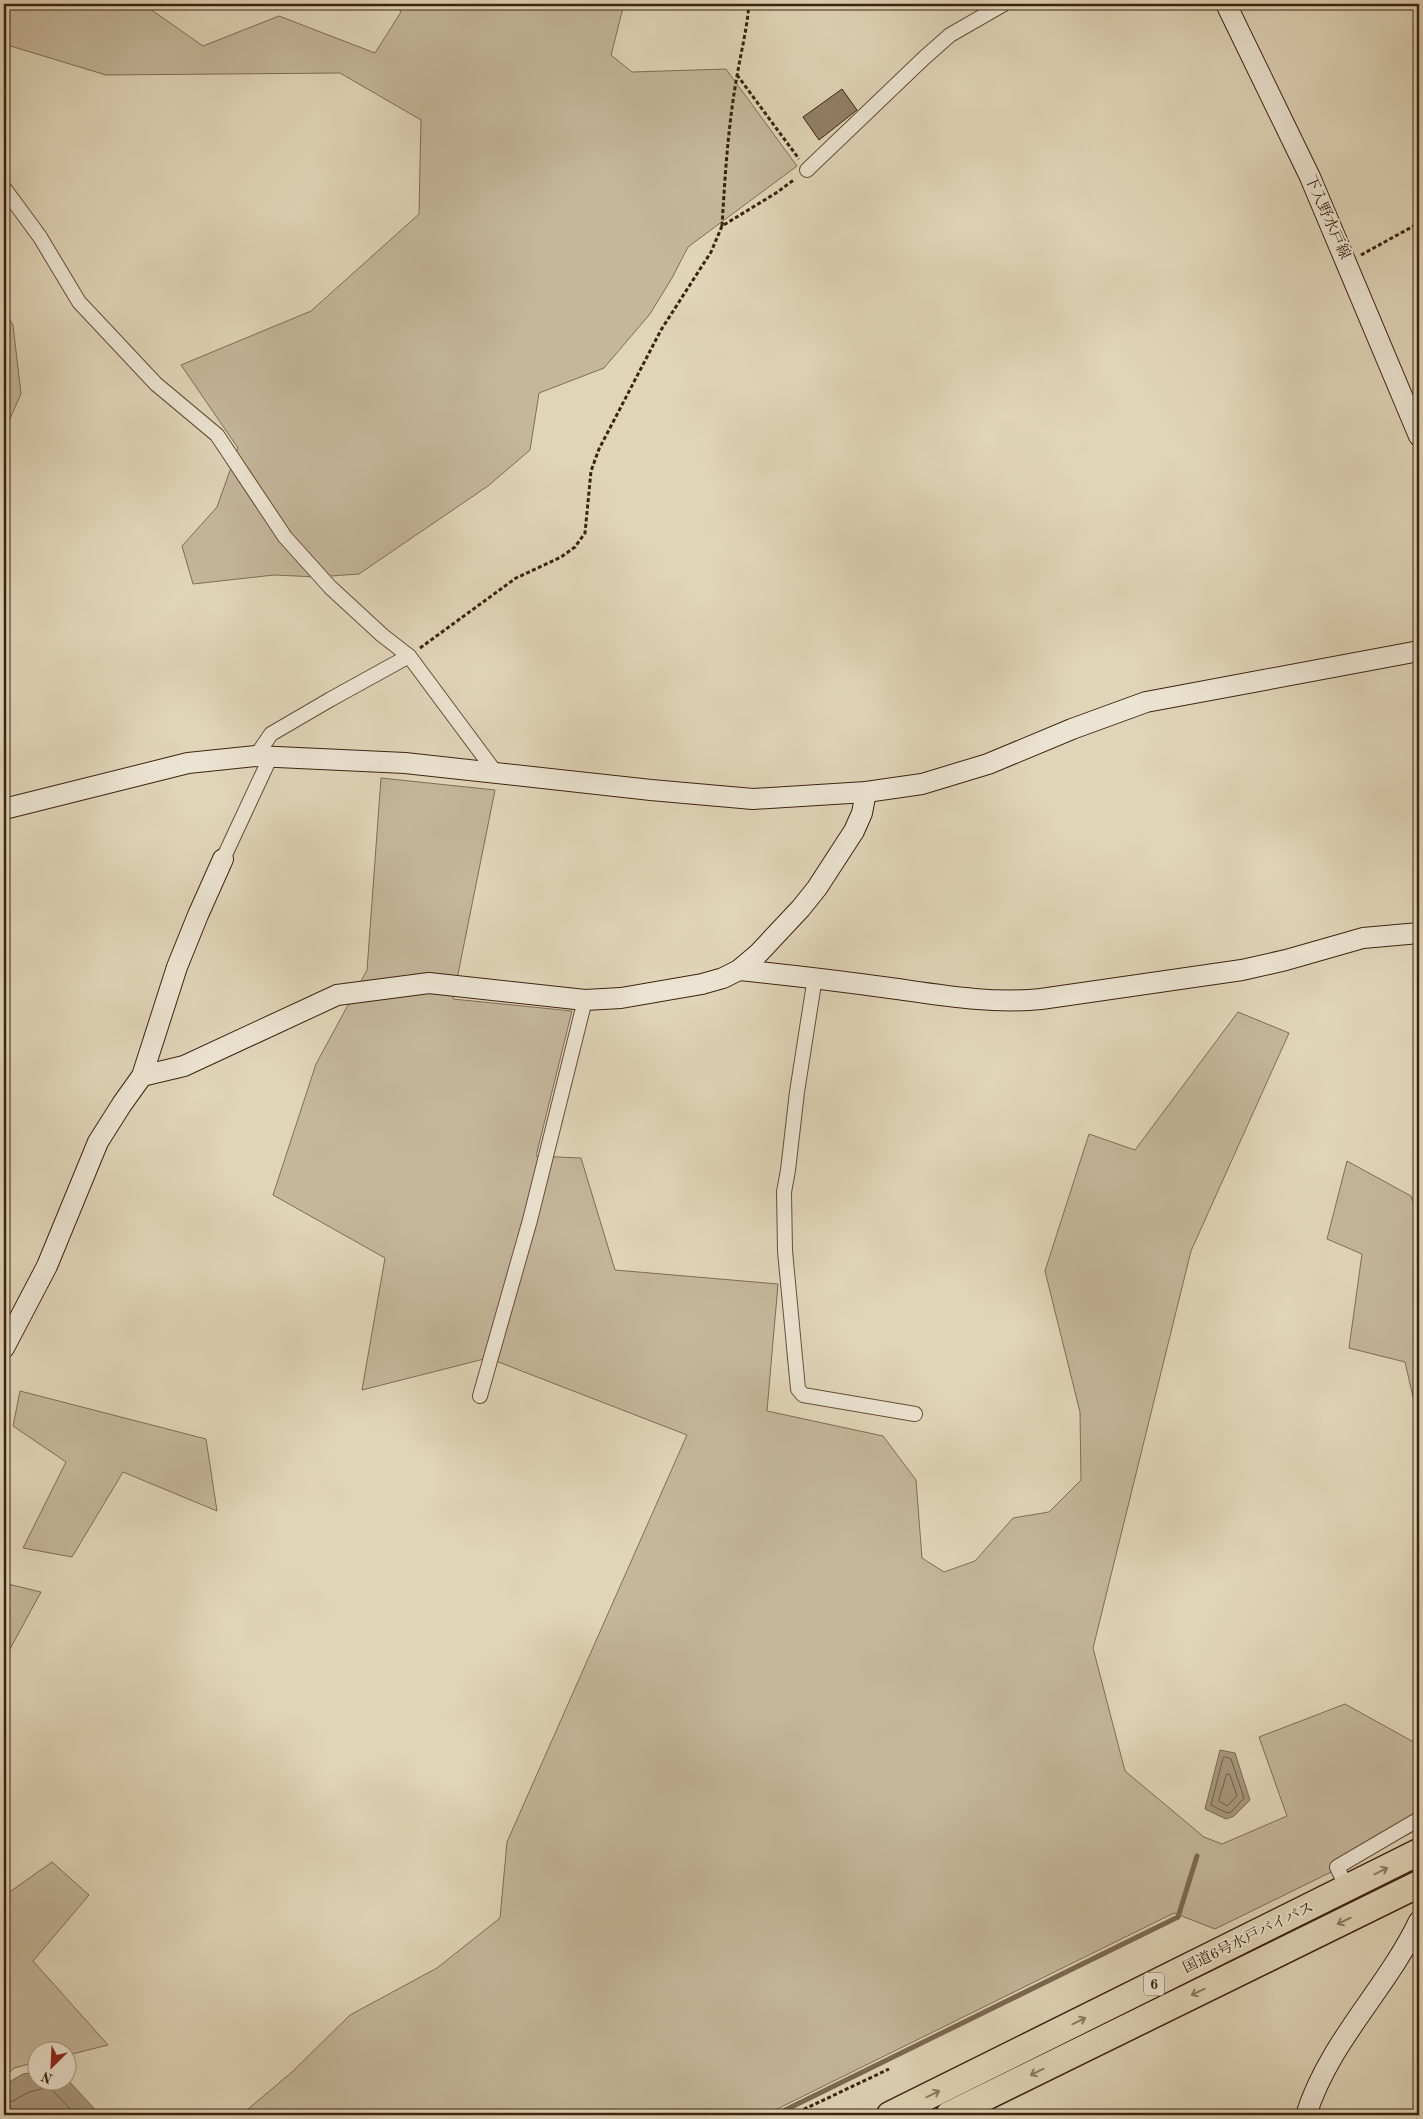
<svg xmlns="http://www.w3.org/2000/svg" width="1423" height="2119" font-family="'Old Standard TT','Noto Serif JP',serif">
	<style>
		.green { fill: #c5b79c; stroke: #806d56 }
		.water { fill: #a99880; stroke: #7d6953 }
		.lines { fill: none; stroke-linecap: round; stroke-linejoin: round }
		.shore { stroke: #725e48; stroke-width: 1 }
		.stream { stroke: #7d6953; stroke-width: 5 }
		.building { fill: #928068; stroke: #3c2310 }
		.street-casing { stroke: #65503a; stroke-width: 16 }
		.secondary-casing { stroke: #3c2310; stroke-width: 22 }
		.highway-casing { stroke: #3c2310; stroke-width: 29 }
		.path { stroke: #3c2310; stroke-width: 3; stroke-dasharray: 4 2.5; stroke-linecap: butt }
		.street { stroke: #ece4d2; stroke-width: 14 }
		.secondary { stroke: #ece4d2; stroke-width: 20 }
		.highway { stroke: #e1d5b9; stroke-width: 26 }
		.oneway { stroke: #8e7c64 }
		.labels { text-anchor: middle; stroke-width: 4; stroke-linejoin: round; paint-order: stroke }
		.shield { fill: #ece4d2; stroke: #715d4a; stroke-width: 1 }
		.shield-label { font-size: 14px; font-weight: bold; fill: #3c2310 }
		.street-label { font-size: 15px; fill: #3c2310; stroke: #ece4d2 }
	</style>
	<rect width="100%" height="100%" fill="#e1d5b9"/>
	<filter id="stains"><feTurbulence type="fractalNoise" baseFrequency=".004" numOctaves="4"/><feColorMatrix values="0 0 0 0 .2 0 0 0 0 .09 0 0 0 0 .02 0 0 0 .5 -.17"/></filter>
	<radialGradient id="worn" r=".72"><stop offset=".6" stop-color="#630" stop-opacity="0"/><stop offset="1" stop-color="#630" stop-opacity=".3"/></radialGradient>
	<g class="green">
		<path d="M 4,4 L 143,4 L 203,46 L 279,16 L 375,53 L 401,12 L 396,4 L 624,4 L 611,55 L 632,72 L 726,69 L 797,166 L 688,247 L 672,278 L 650,314 L 604,368 L 539,393 L 530,450 L 488,486 L 359,574 L 317,577 L 274,575 L 193,584 L 182,546 L 217,507 L 238,448 L 181,365 L 311,311 L 419,214 L 421,120 L 340,73 L 106,75 L 4,44 Z"/>
		<path d="M 4,310 L 13,325 L 21,394 L 4,432 Z"/>
		<path d="M 381,778 L 495,790 L 453,999 L 572,1011 L 536,1156 L 581,1158 L 615,1270 L 778,1284 L 767,1411 L 883,1436 L 916,1480 L 922,1558 L 944,1572 L 975,1561 L 1013,1518 L 1049,1512 L 1081,1480 L 1080,1412 L 1045,1271 L 1089,1134 L 1135,1150 L 1238,1012 L 1289,1033 L 1191,1251 L 1093,1648 L 1125,1771 L 1204,1837 L 1222,1844 L 1287,1816 L 1259,1737 L 1345,1704 L 1419,1745 L 1419,1829 L 1215,1929 L 1174,1913 L 765,2115 L 241,2115 L 292,2072 L 350,2015 L 437,1968 L 500,1918 L 507,1842 L 687,1435 L 488,1358 L 362,1390 L 385,1258 L 273,1195 L 316,1064 L 367,970 Z"/>
		<path d="M 1347,1161 L 1411,1196 L 1419,1220 L 1419,1399 L 1413,1397 L 1405,1362 L 1349,1348 L 1362,1254 L 1327,1239 Z"/>
		<path d="M 20,1391 L 206,1439 L 217,1511 L 123,1472 L 72,1557 L 23,1548 L 66,1462 L 13,1426 Z"/>
		<path d="M 4,1583 L 41,1592 L 4,1660 Z"/>
		<path d="M 52,1862 L 89,1895 L 33,1961 L 108,2045 L 68,2055 L 68,2052 L 38,2052 L 37,2062 L 14,2068 L 4,2078 L 4,1896 Z"/>
	</g>
	<g class="water">
		<path d="M 1220,1750 L 1235,1753 L 1250,1800 L 1234,1816 L 1226,1819 L 1205,1809 Z"/>
		<path d="M 37,2072 L 38,2082 L 68,2080 L 100,2115 L 4,2115 L 4,2085 L 23,2074 Z"/>
	</g>
	<g class="lines">
		<g class="shore">
			<path d="M 1226,1757 L 1231,1759 L 1244,1798 L 1231,1812 L 1227,1813 L 1211,1805 L 1223,1758 Z"/>
			<path d="M 1227,1774 L 1230,1775 L 1237,1796 L 1227,1806 L 1219,1801 Z"/>
			<path d="M 4,2103 L 13,2101 L 29,2092 L 49,2087 L 76,2115"/>
		</g>
		<path class="stream" d="M 775,2115 L 1178,1917 L 1197,1856"/>
	</g>
	<path class="building" d="M 842,89 L 857,110 L 819,140 L 803,117 Z"/>
	<g class="lines">
		<defs>
			<g id="street">
				<path d="M 807,170 L 924,58 L 950,35 L 1004,4"/>
				<path d="M 4,188 L 40,237 L 79,302 L 156,384 L 217,435 L 285,537 L 330,587 L 382,635 L 409,656 L 496,773"/>
				<path d="M 256,756 L 271,734 L 331,699 L 409,656"/>
				<path d="M 223,859 L 271,756"/>
				<path d="M 815,977 L 797,1092 L 788,1170 L 784,1192 L 785,1251 L 798,1389 L 803,1395 L 915,1414"/>
				<path d="M 480,1396 L 530,1220 L 585,1000"/>
				<path d="M 1347,1888 L 1337,1867 L 1419,1819"/>
			</g>
			<g id="secondary">
				<path d="M 1226,4 L 1310,177 L 1419,436"/>
				<path d="M 4,809 L 188,763 L 256,756 L 405,763 L 651,790 L 753,799 L 866,792 L 922,784 L 988,764 L 1072,729 L 1146,702 L 1419,651"/>
				<path d="M 739,970 C 789,975 839,981 890,988 C 940,995 990,1004 1041,999 L 1242,970 L 1286,960 L 1363,938 L 1419,933"/>
				<path d="M 142,1076 L 184,1066 L 337,995 L 429,983 L 585,1000 L 621,998 L 702,984 L 723,978 L 739,970 L 758,954 L 801,908 L 817,888 L 854,831 L 862,813 L 866,792"/>
				<path d="M 4,1348 L 47,1266 L 98,1142 L 122,1104 L 142,1076 L 177,967 L 198,915 L 223,859"/>
				<path d="M 1306,2115 C 1330,2040 1386,1990 1419,1921"/>
			</g>
			<g id="highway">
				<path d="M 890,2115 L 1419,1852"/>
				<path d="M 949,2115 L 1419,1884"/>
			</g>
		</defs>
		<use href="#street" class="street-casing"/>
		<use href="#secondary" class="secondary-casing"/>
		<use href="#highway" class="highway-casing"/>
		<g class="path">
			<path d="M 737,75 L 799,159"/>
			<path d="M 722,226 C 725,176 728,126 737,76 C 741,52 747,29 749,4"/>
			<path d="M 1361,255 L 1419,223"/>
			<path d="M 420,648 L 516,578 L 561,557 L 575,547 L 585,533 L 591,471 L 599,449 L 661,330 L 711,252 L 722,226 L 776,193 L 795,179"/>
			<path d="M 792,2115 L 889,2069"/>
		</g>
		<use href="#street" class="street"/>
		<use href="#secondary" class="secondary"/>
		<use href="#highway" class="highway"/>
	</g>
	<defs><path id="oneway-shaft" d="M-6 0H5M1.5-3L5.5 0L1.5 3" fill="none" stroke-width="1.6" stroke-linecap="round" stroke-linejoin="round" transform="scale(1.25)"/></defs>
	<g class="oneway">
		<use href="#oneway-shaft" transform="translate(1381 1871) rotate(-26)"/>
		<use href="#oneway-shaft" transform="translate(1344 1921) rotate(154)"/>
		<use href="#oneway-shaft" transform="translate(1198 1992) rotate(154)"/>
		<use href="#oneway-shaft" transform="translate(1079 2021) rotate(-26)"/>
		<use href="#oneway-shaft" transform="translate(1037 2072) rotate(154)"/>
		<use href="#oneway-shaft" transform="translate(933 2094) rotate(-26)"/>
	</g>
	<g class="labels">
		<rect class="shield" x="1144" y="1972.5" width="20" height="23" rx="4"/>
		<g class="shield-label">
			<text x="1154" y="1989">6</text>
		</g>
		<g class="street-label">
			<text transform="translate(1328 217) rotate(66)" y="5">下入野水戸線</text>
			<text transform="translate(1248 1937) rotate(-26)" y="5">国道6号水戸バイパス</text>
		</g>
	</g>
	<rect width="1423" height="2119" fill="none" stroke="#e1d5b9" stroke-width="20"/>
	<rect x="5" y="5" width="1413" height="2109" fill="none" stroke="#3c2310" stroke-width="2.5"/>
	<rect x="10" y="10" width="1403" height="2099" fill="none" stroke="#3c2310"/>
	<g transform="translate(52 2066) rotate(204)"><circle r="24" fill="#ece4d2" stroke="#a69784"/>
	<path d="M0-4L9 19L0 12L-9 19Z" fill="#8f2418"/>
	<text y="-8" font-size="14" font-weight="bold" text-anchor="middle" fill="#3c2310">N</text>
	</g>
	<rect width="100%" height="100%" filter="url(#stains)"/>
	<rect width="100%" height="100%" fill="url(#worn)"/>
</svg>
